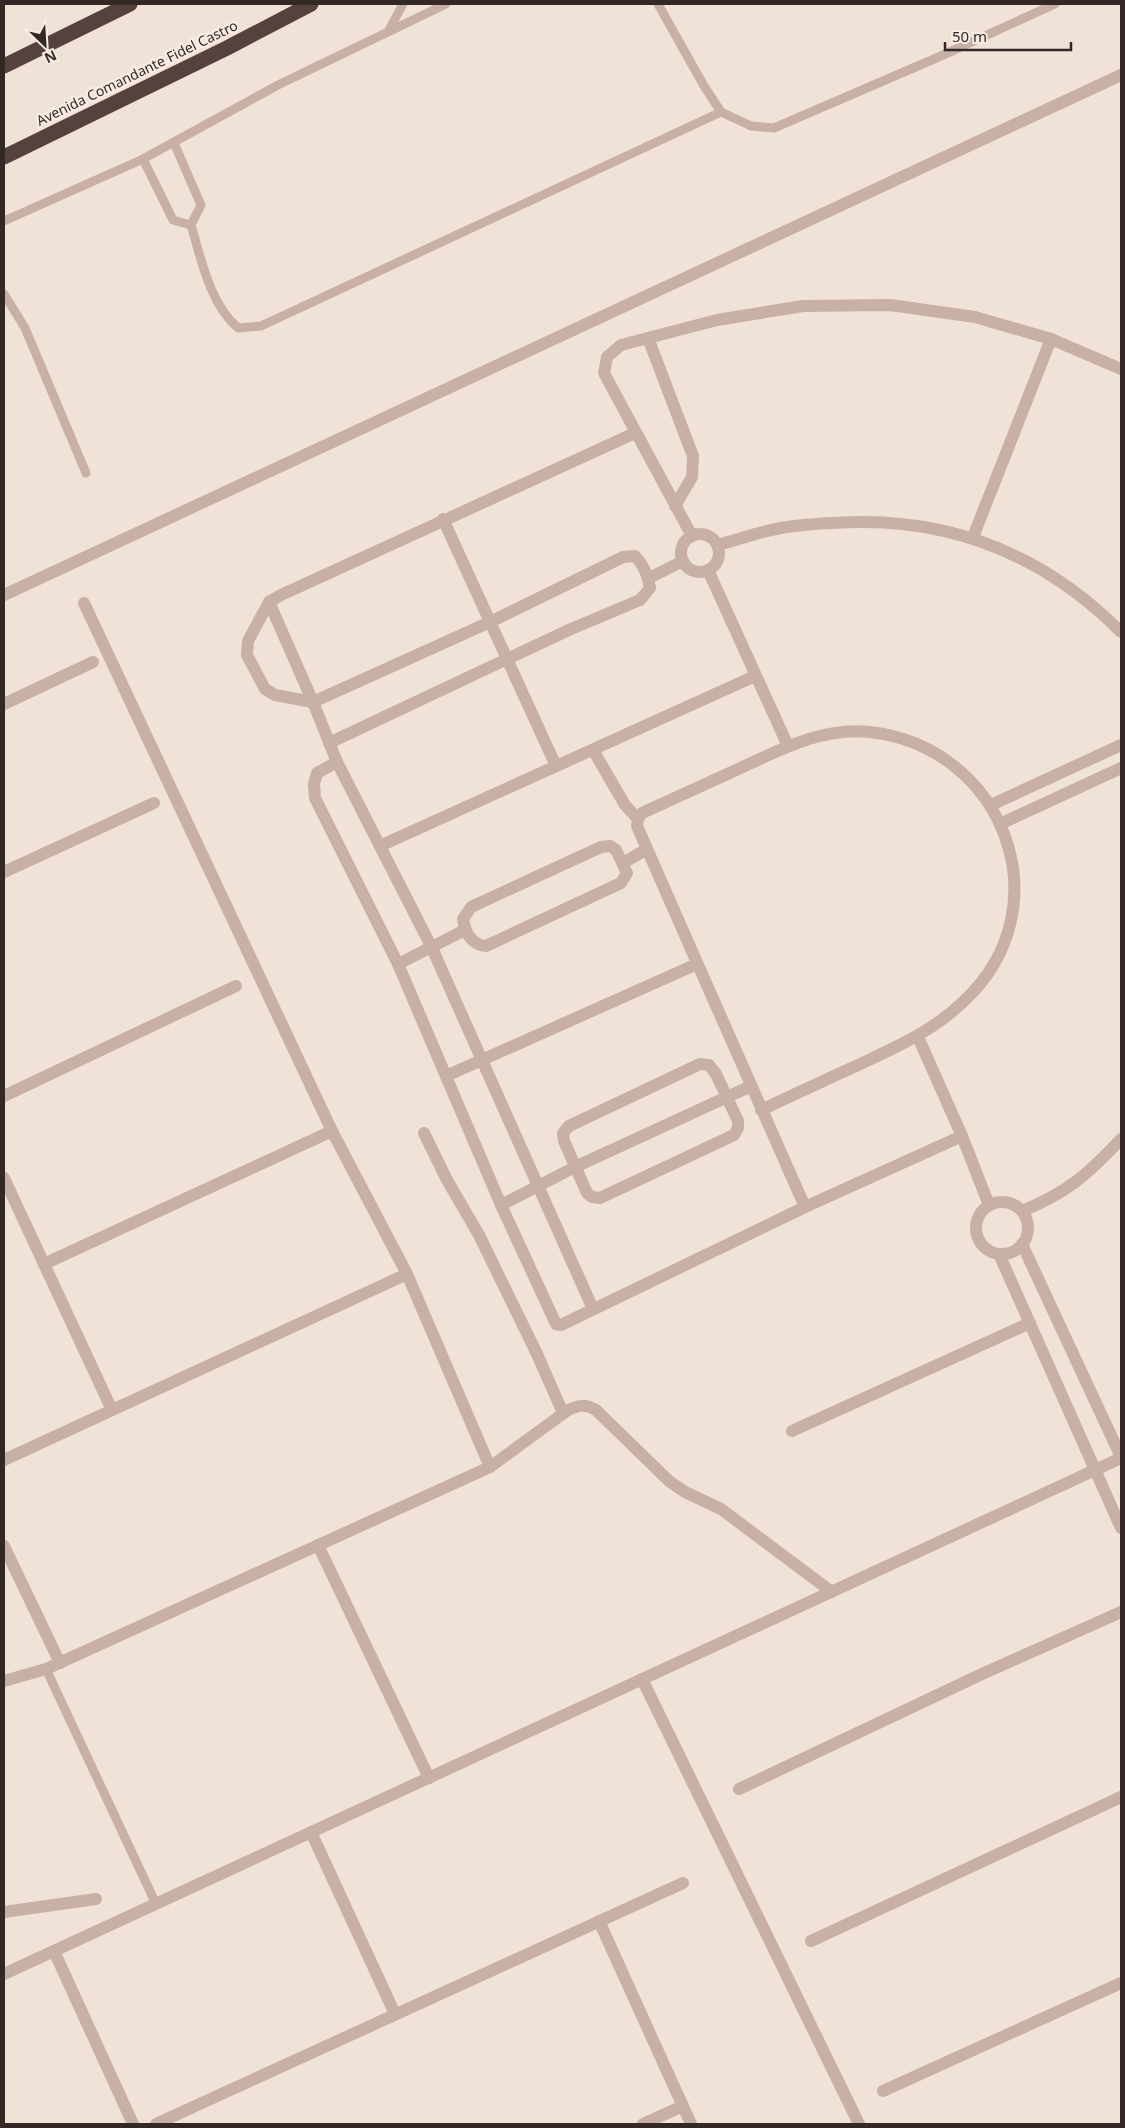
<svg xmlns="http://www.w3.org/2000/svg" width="1125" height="2128" font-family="'Noto Sans',sans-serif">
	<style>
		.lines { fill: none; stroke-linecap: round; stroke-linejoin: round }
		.lane { stroke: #c8b0a5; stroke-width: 9 }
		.street { stroke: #c8b0a5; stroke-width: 12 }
		.highway { stroke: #55413d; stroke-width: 15 }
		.labels { text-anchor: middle; stroke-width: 5; stroke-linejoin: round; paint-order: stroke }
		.street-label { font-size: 14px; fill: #342826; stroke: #f8ece4 }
	</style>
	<rect width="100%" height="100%" fill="#f1e2d8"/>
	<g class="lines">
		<g class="lane">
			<path d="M 658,4 L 704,86 L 721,112 L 751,126 L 774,128 L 941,56 L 1055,4"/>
			<path d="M 388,32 L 403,4"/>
			<path d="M 174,143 L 201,205 L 191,225 C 201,259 210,304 238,328 L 261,326 L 721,112"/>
			<path d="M 143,159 L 173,220 L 191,225"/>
			<path d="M 4,221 L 143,159 L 278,85 L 446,4"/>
			<path d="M 4,294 L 25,328 L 86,473"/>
			<path d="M 46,1669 L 156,1904"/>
		</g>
		<g class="street">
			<path d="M 648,338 L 693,456 L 692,477 L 675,506"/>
			<path d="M 443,519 L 556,766"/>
			<circle cx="700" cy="553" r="19"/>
			<path d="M 692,536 L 604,373 L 607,357 L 621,345 L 717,320 L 803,306 L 890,305 L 975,317 L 1051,339 L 1121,369"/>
			<path d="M 973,537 L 1051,339"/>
			<path d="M 717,545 C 737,540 756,533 776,529 C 794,525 814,524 833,523 C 946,515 1041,552 1121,632"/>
			<path d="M 708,570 L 788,746"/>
			<path d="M 649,578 L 683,561"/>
			<path d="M 4,595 L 1121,75"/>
			<path d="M 269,602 L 313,702 L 337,762 L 432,948 L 593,1309"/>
			<path d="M 84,603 L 332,1131"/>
			<path d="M 4,704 L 93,662"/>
			<path d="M 329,743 L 571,629 L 640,600 L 650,588 C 648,575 644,565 635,556 L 623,557 L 490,622 L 313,702 L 275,695 L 265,689 L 247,655 L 248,641 L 269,602 L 281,595 L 635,433"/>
			<path d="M 593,750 L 625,805 L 638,819"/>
			<path d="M 337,762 L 317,773 L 314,784 L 315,798 L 398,964 L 501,1205 L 556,1324 L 561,1325 L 805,1207 L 962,1136"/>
			<path d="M 991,805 L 1121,745"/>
			<path d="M 1000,824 L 1121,768"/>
			<path d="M 382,845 L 755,676"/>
			<path d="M 610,846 L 616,850 L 627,873 L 621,883 L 486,946 C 471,945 465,932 463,919 L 471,907 L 601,847 Z"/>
			<path d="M 623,863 L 647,849"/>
			<path d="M 4,872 L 154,803"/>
			<path d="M 398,964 L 465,930"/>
			<path d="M 918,1037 L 962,1136 L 989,1205"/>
			<path d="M 700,1064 L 709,1065 L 716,1074 L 738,1121 L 738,1128 L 734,1135 L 600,1198 L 592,1197 L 587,1193 L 564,1141 L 563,1133 L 569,1126 Z"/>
			<path d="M 446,1076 L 697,964"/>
			<path d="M 4,1096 L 236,986"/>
			<path d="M 761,1110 C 793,1095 825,1080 856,1066 C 896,1047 932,1032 964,1001 C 1065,907 1004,747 870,732 C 822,726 776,752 734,771 C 704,785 673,799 642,813 L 638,819 L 637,826 C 693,953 748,1080 805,1207"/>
			<path d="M 424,1133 L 447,1180 L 479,1235 L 537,1354 L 563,1413"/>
			<path d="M 4,1178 L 112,1410"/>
			<circle cx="1002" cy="1228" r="26"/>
			<path d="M 501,1205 L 575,1167 L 751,1086"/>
			<path d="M 1022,1211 C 1067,1193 1088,1174 1121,1139"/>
			<path d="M 1022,1244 L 1121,1457"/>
			<path d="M 999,1254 L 1121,1528"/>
			<path d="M 44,1264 L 332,1131 L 407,1274 L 490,1467"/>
			<path d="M 792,1431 L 1030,1323"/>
			<path d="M 4,1460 L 407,1274"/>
			<path d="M 318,1545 L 429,1778"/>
			<path d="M 4,1546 L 60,1663"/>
			<path d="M 642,1679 L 859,2124"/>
			<path d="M 4,1681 L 46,1669 L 490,1467 L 568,1410 C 579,1405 585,1404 596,1410 L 669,1481 L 685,1492 L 721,1509 L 832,1592"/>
			<path d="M 739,1789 L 982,1674 L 1121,1612"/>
			<path d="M 311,1832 L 395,2014"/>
			<path d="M 4,1912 L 96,1899"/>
			<path d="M 599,1921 L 691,2124"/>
			<path d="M 811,1941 L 1121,1797"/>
			<path d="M 54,1951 L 133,2124"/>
			<path d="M 4,1974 L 1121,1458"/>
			<path d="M 883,2091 L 1121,1983"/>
			<path d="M 156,2124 L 683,1883"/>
			<path d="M 643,2124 L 683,2106"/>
		</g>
		<g class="highway">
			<path d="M 4,66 L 130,4"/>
			<path d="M 4,157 L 227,48 L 311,4"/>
		</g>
	</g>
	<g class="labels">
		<g class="street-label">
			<text transform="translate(137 73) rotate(-26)" y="5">Avenida Comandante Fidel Castro</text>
		</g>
	</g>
	<rect width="1125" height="2128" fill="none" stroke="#342826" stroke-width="10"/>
	<g transform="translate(45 45) rotate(155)" stroke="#f8ece4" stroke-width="4" paint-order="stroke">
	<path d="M0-4L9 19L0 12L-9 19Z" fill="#342826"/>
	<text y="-8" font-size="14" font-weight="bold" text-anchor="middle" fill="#342826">N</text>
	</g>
	<path d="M945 42v8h126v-8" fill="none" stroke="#342826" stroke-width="2.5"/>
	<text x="952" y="42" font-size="15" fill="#342826" stroke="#f8ece4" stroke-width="4" paint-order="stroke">50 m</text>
</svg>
